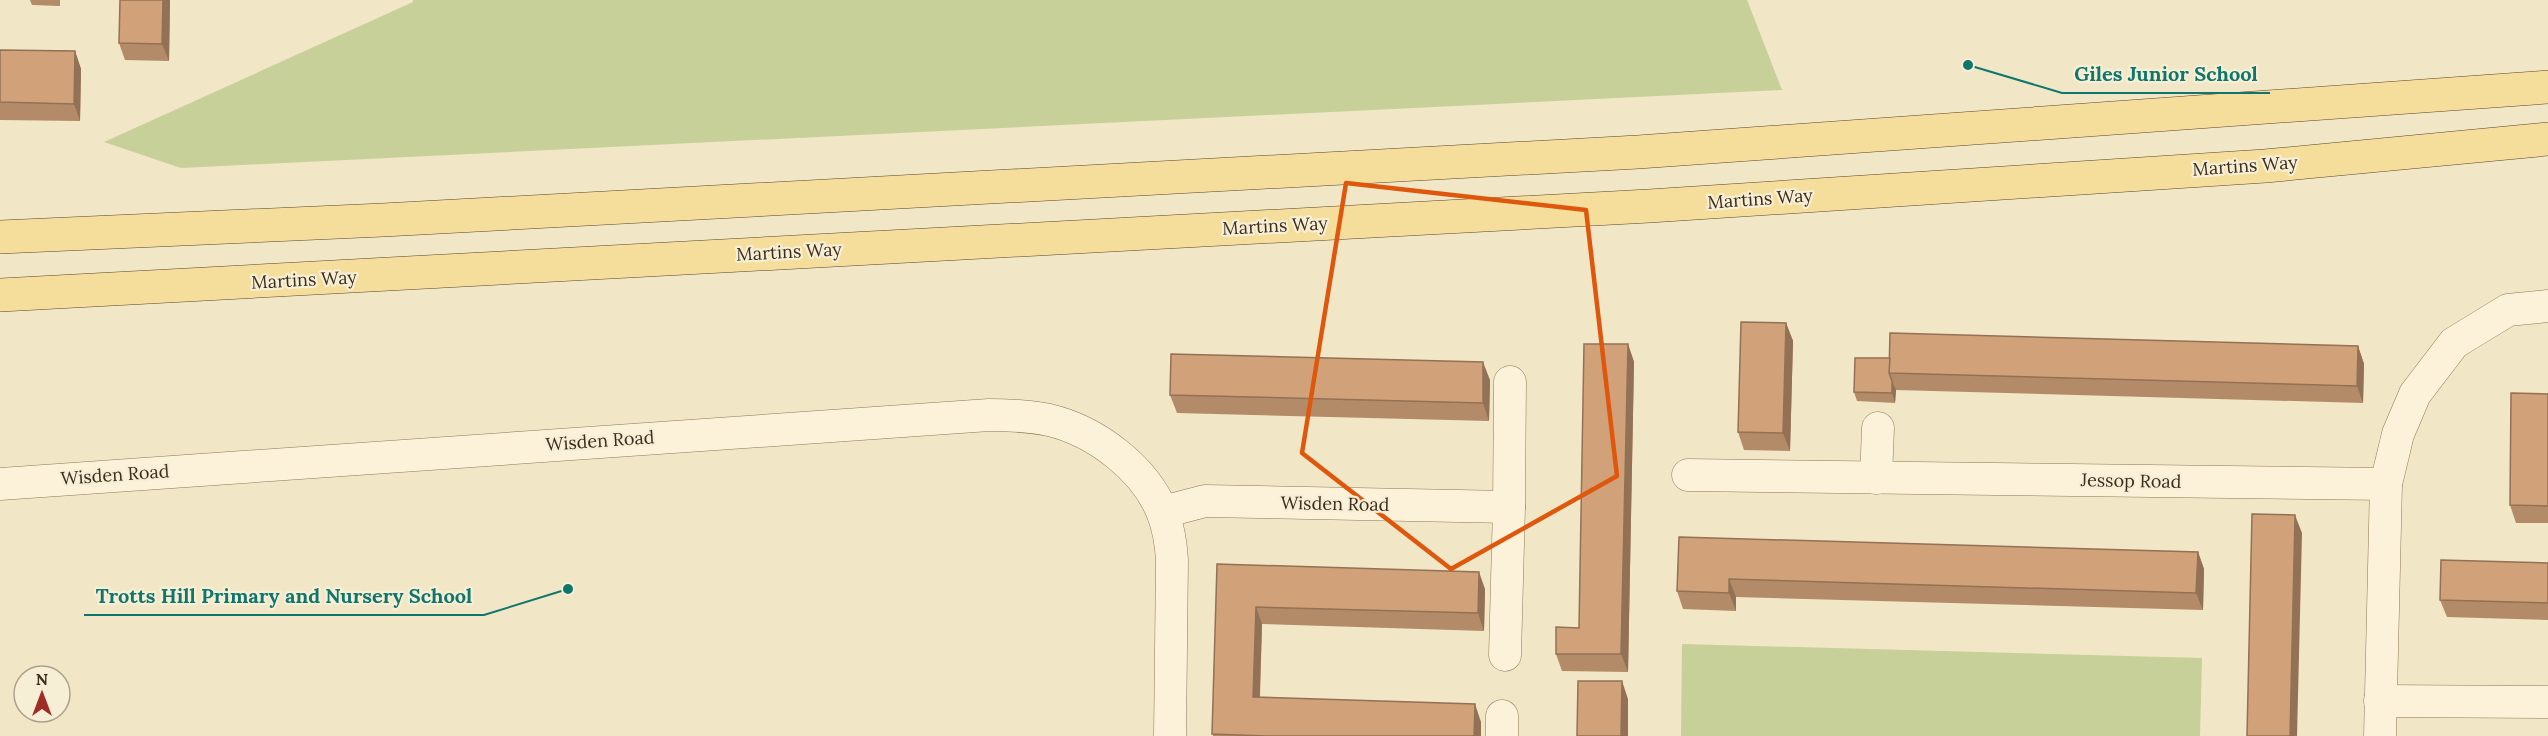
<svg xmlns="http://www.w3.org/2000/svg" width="2548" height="736" font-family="Lora,serif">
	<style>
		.green { fill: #c6d098 }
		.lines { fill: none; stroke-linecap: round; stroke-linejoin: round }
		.street-casing { stroke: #8d7859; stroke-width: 33 }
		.primary-casing { stroke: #5a452e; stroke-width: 34 }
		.street { stroke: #fbf2d9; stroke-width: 32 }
		.primary { stroke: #f5de9b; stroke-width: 33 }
		.wall { fill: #b48b68 }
		.shaded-wall { fill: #927155 }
		.building { fill: #d1a279; stroke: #927155; stroke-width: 1.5 }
		.marked { fill: none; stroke: #df570d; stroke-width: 4.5; stroke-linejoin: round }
		.labels { text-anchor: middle; stroke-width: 4.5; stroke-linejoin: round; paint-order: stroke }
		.street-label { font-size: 18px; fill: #3c2e1e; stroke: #f7efd5 }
		.leader { fill: none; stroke: #0f766e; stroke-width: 2 }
		.callout-dot { fill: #0f766e; stroke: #f7efd5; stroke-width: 2 }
		.callout-label { font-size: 20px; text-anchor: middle; font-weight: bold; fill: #0f766e; stroke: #f7efd5; stroke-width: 4.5; stroke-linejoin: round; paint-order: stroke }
	</style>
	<rect width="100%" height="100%" fill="#f1e6c5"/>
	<g class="green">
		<path d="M 413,0 L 1747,0 L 1782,90 L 181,168 L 104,142 L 413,2 Z"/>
		<path d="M 1682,644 L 2202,658 L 2200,736 L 1681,736 Z"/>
	</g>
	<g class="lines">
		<defs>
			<g id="street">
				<path d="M 1688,475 L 2386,484"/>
				<path d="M 1876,478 L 1878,428"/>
				<path d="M 0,484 L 989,415 C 1009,415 1029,416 1049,420 C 1096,431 1146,469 1163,514 C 1169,529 1171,544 1172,560 L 1170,736"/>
				<path d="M 1163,512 L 1205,501 L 1509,507"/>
				<path d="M 1505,655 L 1509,507 L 1510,382"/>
				<path d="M 2380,701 L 2548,702"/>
				<path d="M 1502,736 L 1502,716"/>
				<path d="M 2380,736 L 2386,484 L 2398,434 L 2415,394 L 2454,343 L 2508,310 L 2548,306"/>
			</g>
			<g id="primary">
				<path d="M 0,237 L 383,220 L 1638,152 L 2548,87"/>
				<path d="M 0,295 L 1649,206 L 2265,166 L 2548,139"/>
			</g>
		</defs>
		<use href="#street" class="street-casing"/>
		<use href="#primary" class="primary-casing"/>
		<use href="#street" class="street"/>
		<use href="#primary" class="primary"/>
	</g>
	<g class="wall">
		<path d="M 30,0 L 60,0 L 60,6 L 32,5 Z"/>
		<path d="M 170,0 L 169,61 L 125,60 L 119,43 Z"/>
		<path d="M 0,50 L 75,51 L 81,69 L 80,121 L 0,120 Z"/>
		<path d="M 1786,323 L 1793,341 L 1790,451 L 1744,450 L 1738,432 Z"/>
		<path d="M 1628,344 L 1634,362 L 1628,672 L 1562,671 L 1556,654 L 1579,628 Z"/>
		<path d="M 2358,346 L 2364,364 L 2363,403 L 1896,390 L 1895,403 L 1857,401 L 1854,392 L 1890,358 Z"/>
		<path d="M 1490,380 L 1489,421 L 1177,413 L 1170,395 Z"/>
		<path d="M 2548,394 L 2548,523 L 2516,523 L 2510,505 Z"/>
		<path d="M 1679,537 L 2198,552 L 2204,569 L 2203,610 L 1736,597 L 1736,611 L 1683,609 L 1677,591 Z"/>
		<path d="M 2548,563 L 2548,620 L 2447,617 L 2440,600 Z"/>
		<path d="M 1217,564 L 1485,589 L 1484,631 L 1262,624 L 1260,698 L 1481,722 L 1481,736 L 1213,736 Z"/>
	</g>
	<g class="shaded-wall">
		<path d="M 163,0 L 170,0 L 169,61 L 162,44 Z"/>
		<path d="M 75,51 L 81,69 L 80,121 L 74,104 Z"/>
		<path d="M 1786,323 L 1793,341 L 1790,451 L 1783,433 Z"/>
		<path d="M 1628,344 L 1634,362 L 1628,672 L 1621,654 Z"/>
		<path d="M 2358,346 L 2364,364 L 2363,403 L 2357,386 Z"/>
		<path d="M 1483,362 L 1490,380 L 1489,421 L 1483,403 Z"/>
		<path d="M 1892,381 L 1896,390 L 1895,403 L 1892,393 Z"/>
		<path d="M 2295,515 L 2302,533 L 2297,736 L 2290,736 Z"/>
		<path d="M 2198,552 L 2204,569 L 2203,610 L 2196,593 Z"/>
		<path d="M 1479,572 L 1485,589 L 1484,631 L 1478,613 Z"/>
		<path d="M 1729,579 L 1736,597 L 1736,611 L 1729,593 Z"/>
		<path d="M 1256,607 L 1262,624 L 1259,715 L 1253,697 Z"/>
		<path d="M 1622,681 L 1628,699 L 1628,736 L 1621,736 Z"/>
		<path d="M 1475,704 L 1481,722 L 1481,736 L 1474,736 Z"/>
	</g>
	<g class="building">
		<path d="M 120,0 L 163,0 L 162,44 L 119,43 Z"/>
		<path d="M 0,50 L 75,51 L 74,104 L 0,102 Z"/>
		<path d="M 1741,322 L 1786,323 L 1783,433 L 1738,432 Z"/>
		<path d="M 1890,333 L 2358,346 L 2357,386 L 1889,373 Z"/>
		<path d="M 1584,344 L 1628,344 L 1621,654 L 1556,654 L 1556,627 L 1579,628 Z"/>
		<path d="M 1171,354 L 1483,362 L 1483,403 L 1170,395 Z"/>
		<path d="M 1855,358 L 1890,358 L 1889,373 L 1892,381 L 1892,393 L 1854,392 Z"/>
		<path d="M 2511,393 L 2548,394 L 2548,506 L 2510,505 Z"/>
		<path d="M 2252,514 L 2295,515 L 2290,736 L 2247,736 Z"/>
		<path d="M 1679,537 L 2198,552 L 2196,593 L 1729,579 L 1729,593 L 1677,591 Z"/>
		<path d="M 2441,560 L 2548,563 L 2548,603 L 2440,600 Z"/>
		<path d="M 1217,564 L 1479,572 L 1478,613 L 1256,607 L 1253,697 L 1475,704 L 1474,736 L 1266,736 L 1212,734 Z"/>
		<path d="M 1578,681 L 1622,681 L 1621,736 L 1577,736 Z"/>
	</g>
	<path class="marked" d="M 1346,183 L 1586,210 L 1617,476 L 1451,569 L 1302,453 Z"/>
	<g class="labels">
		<g class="street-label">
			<text transform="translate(2245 166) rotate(-4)" y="6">Martins Way</text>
			<text transform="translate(1760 199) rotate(-4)" y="6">Martins Way</text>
			<text transform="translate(1275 226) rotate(-3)" y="6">Martins Way</text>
			<text transform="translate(789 252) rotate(-3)" y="6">Martins Way</text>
			<text transform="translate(304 280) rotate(-3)" y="6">Martins Way</text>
			<text transform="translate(600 441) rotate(-4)" y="6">Wisden Road</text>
			<text transform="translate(115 475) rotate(-4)" y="6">Wisden Road</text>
			<text transform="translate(2131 481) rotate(1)" y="6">Jessop Road</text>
			<text transform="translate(1335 504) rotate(1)" y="6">Wisden Road</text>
		</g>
	</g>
	<path class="leader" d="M1968 65L2062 93H2270M568 589L484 615H84"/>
	<g class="callout-dot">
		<circle cx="1968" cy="65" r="6"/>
		<circle cx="568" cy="589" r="6"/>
	</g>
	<g class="callout-label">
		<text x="2166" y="81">Giles Junior School</text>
		<text x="284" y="603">Trotts Hill Primary and Nursery School</text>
	</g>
	<g transform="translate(42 694)"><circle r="28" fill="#f7efd5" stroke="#aca28c" stroke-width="1.5"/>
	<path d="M0-4.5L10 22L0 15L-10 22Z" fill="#9f2c26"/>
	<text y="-9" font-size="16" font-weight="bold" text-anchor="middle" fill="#3c2e1e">N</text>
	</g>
</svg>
